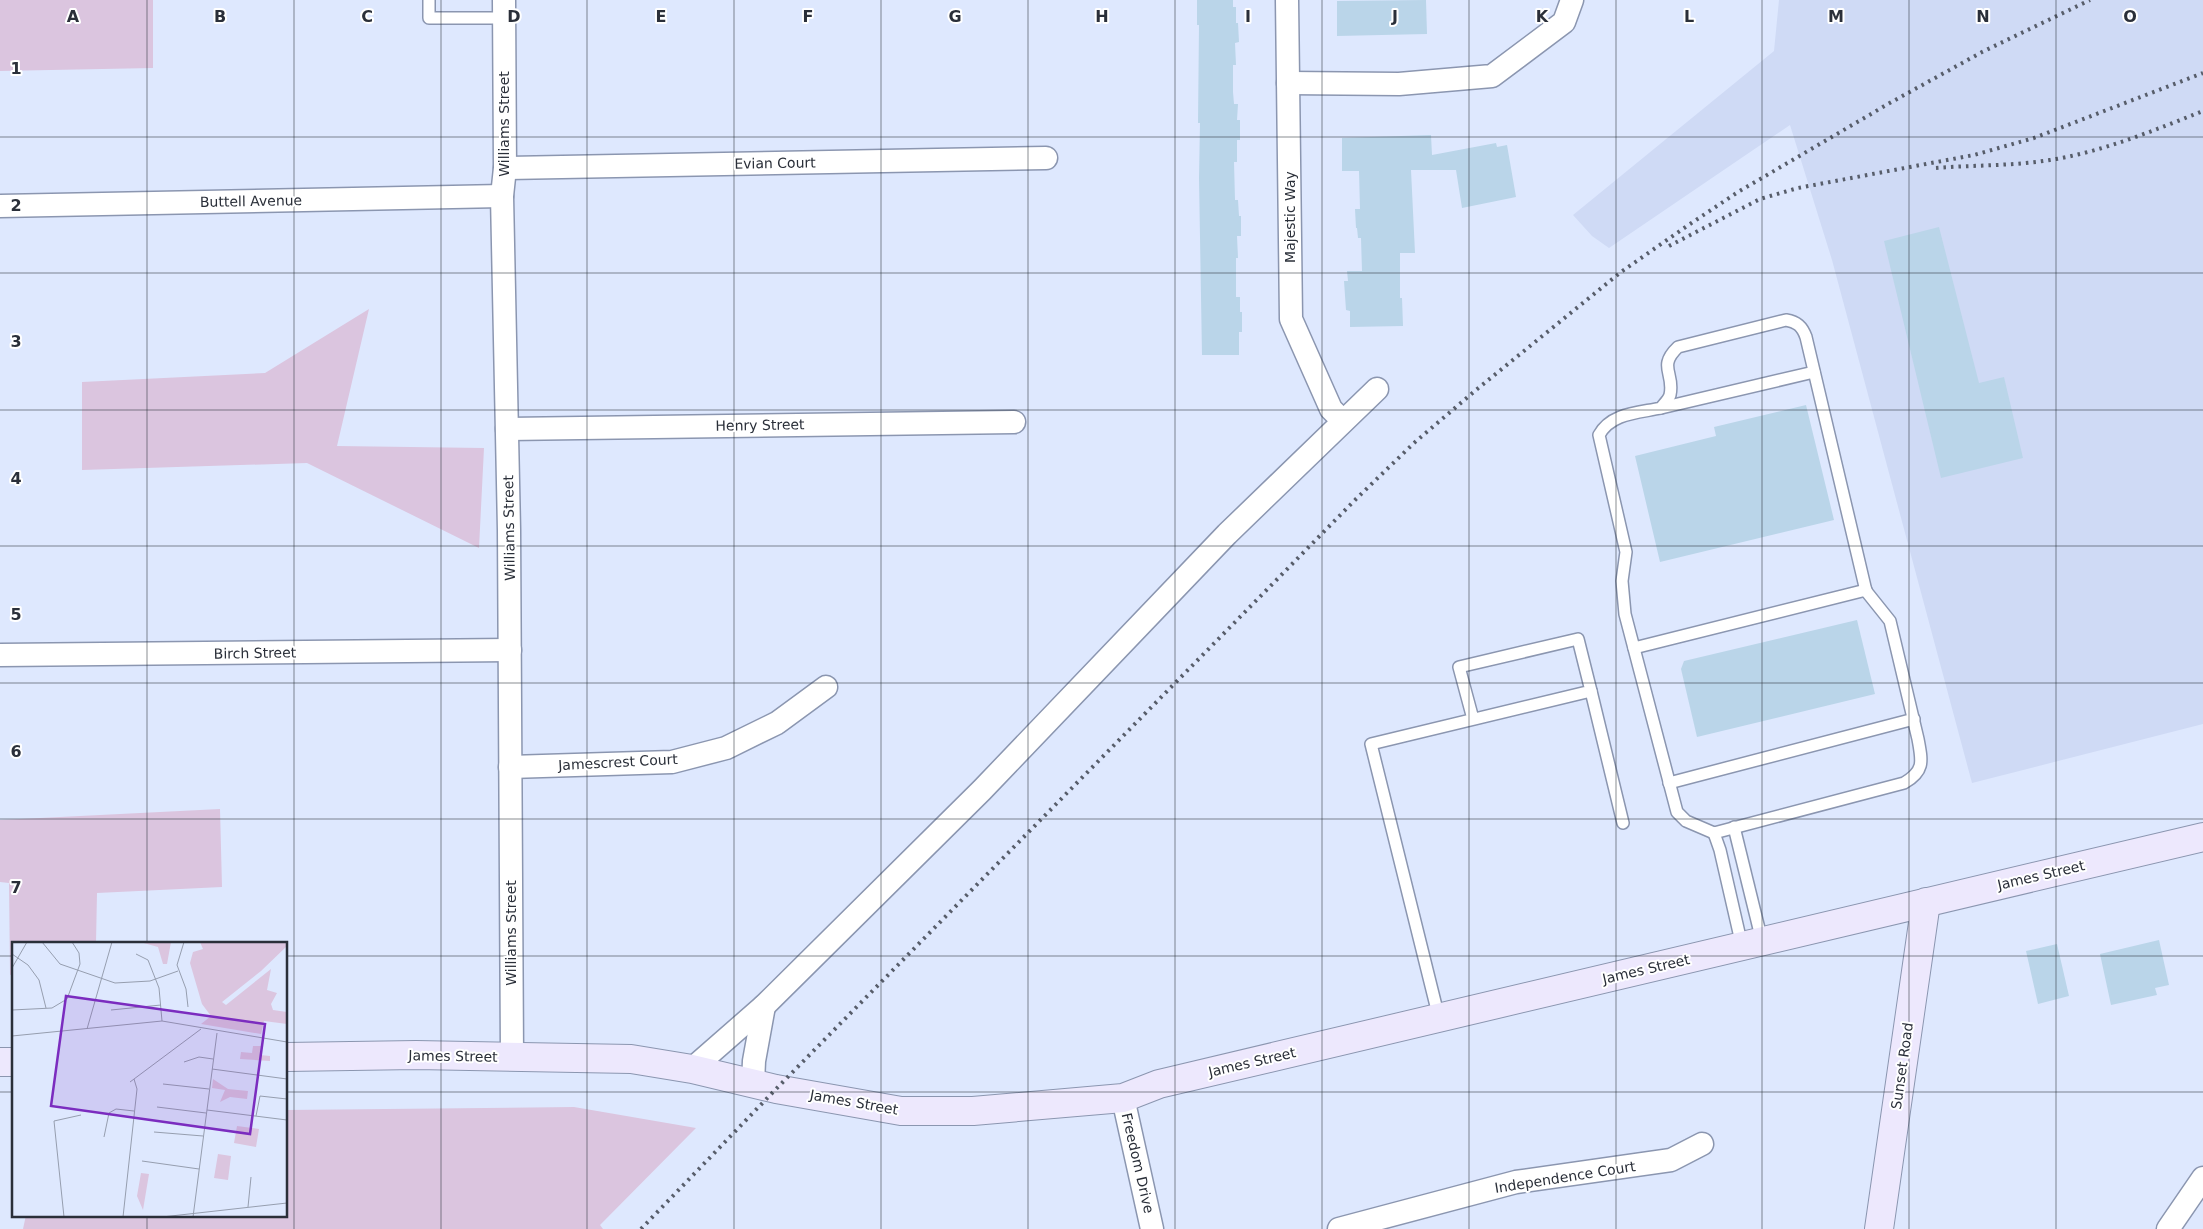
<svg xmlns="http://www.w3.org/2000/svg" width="2203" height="1229" font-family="'DejaVu Sans',sans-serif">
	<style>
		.built { fill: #cfdaf5 }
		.green { fill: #dbc5df }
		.building { fill: #bad5e9 }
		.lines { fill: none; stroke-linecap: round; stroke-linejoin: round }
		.lane-casing { stroke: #8b96b0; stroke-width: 14 }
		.street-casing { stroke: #8b96b0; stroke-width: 25 }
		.secondary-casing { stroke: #8b96b0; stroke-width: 30 }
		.lane { stroke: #fff; stroke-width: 11 }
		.street { stroke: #fff; stroke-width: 22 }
		.secondary { stroke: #ede8fd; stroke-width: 28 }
		.rail { stroke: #575d6a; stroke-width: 4; stroke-dasharray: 2.5 5; stroke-linecap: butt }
		.grid { fill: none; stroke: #2a2f39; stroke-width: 1; stroke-opacity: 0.55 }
		.labels { text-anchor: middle; stroke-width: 4; stroke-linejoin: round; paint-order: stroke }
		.street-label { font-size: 14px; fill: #2a2f39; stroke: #fff }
		.inset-road { fill: none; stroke: #969eaf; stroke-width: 1 }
		.view { fill: #7b2cbf; fill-opacity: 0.15; stroke: #7b2cbf; stroke-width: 2.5 }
		.inset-edge { fill: none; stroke: #2a2f39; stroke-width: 2.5 }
		.grid-label { font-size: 16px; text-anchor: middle; font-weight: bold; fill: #2a2f39; stroke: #fff; stroke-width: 4; stroke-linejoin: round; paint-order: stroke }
	</style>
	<rect width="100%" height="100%" fill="#dee8fe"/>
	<path class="built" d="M 1779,0 L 2203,0 L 2203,724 L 1972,783 L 1832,260 L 1790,125 L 1609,248 L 1592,236 L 1573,215 L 1774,51 Z"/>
	<g class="green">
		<path d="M 0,0 L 153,0 L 153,68 L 0,71 Z"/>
		<path d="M 369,309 L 337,446 L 484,448 L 479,548 L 307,463 L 82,470 L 82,382 L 265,373 Z"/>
		<path d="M 220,809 L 222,887 L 97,893 L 96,943 L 14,943 L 14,974 L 10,975 L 9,883 L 0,882 L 0,820 Z"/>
		<path d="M 574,1107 L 696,1128 L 600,1225 L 603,1229 L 23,1229 L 26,1215 L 286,1215 L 286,1110 Z"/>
	</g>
	<g class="building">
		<path d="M 1197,0 L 1233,0 L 1233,7 L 1236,7 L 1236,23 L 1238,23 L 1239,42 L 1235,43 L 1236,65 L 1233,65 L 1233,92 L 1234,104 L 1238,104 L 1237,120 L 1240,120 L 1240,140 L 1237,140 L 1237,162 L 1234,162 L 1235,200 L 1238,200 L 1239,216 L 1241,216 L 1241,236 L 1237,236 L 1238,258 L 1236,258 L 1236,297 L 1240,297 L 1240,312 L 1242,312 L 1242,332 L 1239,332 L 1239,355 L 1202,355 L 1199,178 L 1200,123 L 1198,123 L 1199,25 L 1197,25 Z"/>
		<path d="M 1426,0 L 1427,34 L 1337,36 L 1337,1 Z"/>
		<path d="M 1431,135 L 1432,155 L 1496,143 L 1497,147 L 1507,145 L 1516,197 L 1462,208 L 1456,170 L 1411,170 L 1415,253 L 1400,253 L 1400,298 L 1402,298 L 1403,326 L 1350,327 L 1350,311 L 1346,310 L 1344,281 L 1348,281 L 1347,271 L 1362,271 L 1361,238 L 1358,238 L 1357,228 L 1356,228 L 1355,209 L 1360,209 L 1359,171 L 1342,171 L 1342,138 Z"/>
		<path d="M 1939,227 L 1979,383 L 2004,377 L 2023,458 L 1941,478 L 1884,241 Z"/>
		<path d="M 1806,405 L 1834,520 L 1660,562 L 1635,456 L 1716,436 L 1714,427 Z"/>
		<path d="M 1857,620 L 1875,694 L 1697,737 L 1681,669 L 1684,661 Z"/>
		<path d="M 2159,940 L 2169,985 L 2155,988 L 2157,995 L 2111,1005 L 2100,954 Z"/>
		<path d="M 2057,944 L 2069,996 L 2038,1004 L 2026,951 Z"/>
	</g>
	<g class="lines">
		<defs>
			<g id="lane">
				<path d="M 429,0 L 429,18 L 504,18"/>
				<path d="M 1786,320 C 1797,322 1802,326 1806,337 L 1866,591 L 1890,621 L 1918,739 C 1922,761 1925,771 1904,783 L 1714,833 L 1686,821 L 1677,812 L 1625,614 L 1622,581 L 1626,552 L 1599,435 C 1611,413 1638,413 1661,408 C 1664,404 1669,399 1670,395 C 1675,373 1657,367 1678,347 Z"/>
				<path d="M 1661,408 L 1814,372"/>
				<path d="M 1634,648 L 1866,590"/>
				<path d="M 1591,691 L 1623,823"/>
				<path d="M 1669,783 L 1914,719"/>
				<path d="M 1734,827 L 1762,941"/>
				<path d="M 1714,833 L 1720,850 L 1742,946"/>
				<path d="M 1439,1018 L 1371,744 L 1591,691 L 1578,639 L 1459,667 L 1473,719"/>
			</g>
			<g id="street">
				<path d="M 504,0 L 505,168 L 502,196 L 509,530 L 512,1057"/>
				<path d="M 1287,0 L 1291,319 L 1331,409 L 1343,421"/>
				<path d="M 1288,83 L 1399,84 L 1492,76 L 1564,22 L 1572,0"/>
				<path d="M 505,168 L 1046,158"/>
				<path d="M 0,206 L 502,196"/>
				<path d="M 507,429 L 1014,422"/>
				<path d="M 0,655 L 510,650"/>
				<path d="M 510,767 L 672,762 L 726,748 L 777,723 L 826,687"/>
				<path d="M 692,1069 L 764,1006 L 982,790 L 1227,534 L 1377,389"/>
				<path d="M 753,1083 L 754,1061 L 764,1006"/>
				<path d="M 1123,1098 L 1152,1229"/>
				<path d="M 1339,1229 L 1516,1182 L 1671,1160 L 1702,1144"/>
				<path d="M 2168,1229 L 2203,1178"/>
			</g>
			<g id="secondary">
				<path d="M 286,1057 L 416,1055 L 631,1059 L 692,1069 L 776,1089 L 901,1111 L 973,1111 L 1123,1098 L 1159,1084 L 2203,837"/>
				<path d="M 0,1062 L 14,1062"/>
				<path d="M 1879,1229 L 1926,902"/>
			</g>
		</defs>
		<use href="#lane" class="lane-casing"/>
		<use href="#street" class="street-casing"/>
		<use href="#secondary" class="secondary-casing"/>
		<use href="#lane" class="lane"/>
		<use href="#street" class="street"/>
		<use href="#secondary" class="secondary"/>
		<g class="rail">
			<path d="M 1936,168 C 1974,165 2013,166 2050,160 C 2102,152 2155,130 2203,111"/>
			<path d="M 1669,246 L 1760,199 L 1798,188 L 1974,155 L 2034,138 L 2203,73"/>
			<path d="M 641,1229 L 776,1089 L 1356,499 L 1414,443 L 1476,390 L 1621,272 L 1687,226 L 1738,192 L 1888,104 L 1982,52 L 2090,0"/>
		</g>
	</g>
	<path class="grid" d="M 147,0 L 147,943M 294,0 L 294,1229M 441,0 L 441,1229M 587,0 L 587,1229M 734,0 L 734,1229M 881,0 L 881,1229M 1028,0 L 1028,1229M 1175,0 L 1175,1229M 1322,0 L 1322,1229M 1469,0 L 1469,1229M 1616,0 L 1616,1229M 1762,0 L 1762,1229M 1909,0 L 1909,1229M 2056,0 L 2056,1229M 0,137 L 2203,137M 0,273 L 2203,273M 0,410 L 2203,410M 0,546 L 2203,546M 0,683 L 2203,683M 0,819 L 2203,819M 0,956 L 14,956M 286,956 L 2203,956M 0,1092 L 14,1092M 286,1092 L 2203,1092M 147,1215 L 147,1229"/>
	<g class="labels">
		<g class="street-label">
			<text transform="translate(504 124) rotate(-90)" y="5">Williams Street</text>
			<text transform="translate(775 163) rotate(-1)" y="5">Evian Court</text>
			<text transform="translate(251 201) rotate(-1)" y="5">Buttell Avenue</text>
			<text transform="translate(1290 217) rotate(-90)" y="5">Majestic Way</text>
			<text transform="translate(760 425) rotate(-1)" y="5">Henry Street</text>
			<text transform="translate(509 528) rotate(-91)" y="5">Williams Street</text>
			<text transform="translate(255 653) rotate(-1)" y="5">Birch Street</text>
			<text transform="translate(618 762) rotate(-3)" y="5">Jamescrest Court</text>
			<text transform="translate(2041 875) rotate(-13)" y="5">James Street</text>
			<text transform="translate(511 933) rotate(-90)" y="5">Williams Street</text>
			<text transform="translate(1646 969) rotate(-13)" y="5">James Street</text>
			<text transform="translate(453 1056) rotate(1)" y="5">James Street</text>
			<text transform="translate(1252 1062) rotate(-13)" y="5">James Street</text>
			<text transform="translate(1902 1066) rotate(-82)" y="5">Sunset Road</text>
			<text transform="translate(854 1102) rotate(10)" y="5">James Street</text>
			<text transform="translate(1138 1163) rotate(77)" y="5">Freedom Drive</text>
			<text transform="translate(1565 1177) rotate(-9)" y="5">Independence Court</text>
		</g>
	</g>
	<g transform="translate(12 942)">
		<rect width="275" height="275" fill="#dee8fe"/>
		<path d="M 128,0 L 159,0 L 155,22 L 151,22 L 146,5 ZM 188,0 L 275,0 L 275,4 L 249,29 L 210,60 L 214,63 L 259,27 L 255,48 L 265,51 L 259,62 L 261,68 L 275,70 L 275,82 L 252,79 L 249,92 L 189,82 L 199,74 L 190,62 L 178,21 L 181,10 L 191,7 ZM 241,104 L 249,104 L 248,113 L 258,114 L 258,119 L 228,117 L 229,110 L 240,111 ZM 201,137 L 216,147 L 236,149 L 235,157 L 218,155 L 208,160 L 213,148 L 200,146 ZM 225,184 L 247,187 L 244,205 L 222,201 ZM 206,212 L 219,214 L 216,238 L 202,236 ZM 129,231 L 137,232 L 131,268 L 125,254 Z" fill="#dbc5df"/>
		<path class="inset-road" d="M 30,0 L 48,22 L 103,41 L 138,39 L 166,29M 172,0 L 165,23 L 174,47 L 176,65M 0,12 L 16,23 L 27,38 L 34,66M 124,12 L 136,18 L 147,46 L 150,79M 0,26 L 15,0M 0,68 L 40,66 L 55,57 L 68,22 L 67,11 L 60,0M 99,68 L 149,63M 75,87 L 100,0M 0,94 L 150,79 L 275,100M 172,120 L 187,115 L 201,117M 200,127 L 275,137M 118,140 L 189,87M 151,142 L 197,147M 145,165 L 194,171M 195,168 L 275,178M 244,174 L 248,154 L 275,157M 142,190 L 191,194M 92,195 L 97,171 L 104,167 L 122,169M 130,219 L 187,227M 236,265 L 239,235M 52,275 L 42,179 L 69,173M 111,275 L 125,147 L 122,137M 150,275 L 275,261M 181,275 L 205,91"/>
		<path class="view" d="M 54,54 L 253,82 L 238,192 L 39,164 Z"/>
		<rect width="275" height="275" class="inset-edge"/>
	</g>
	<g class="grid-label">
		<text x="73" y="22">A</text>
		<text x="220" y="22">B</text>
		<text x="367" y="22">C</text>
		<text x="514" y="22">D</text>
		<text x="661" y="22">E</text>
		<text x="808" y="22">F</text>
		<text x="955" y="22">G</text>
		<text x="1102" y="22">H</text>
		<text x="1248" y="22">I</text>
		<text x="1395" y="22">J</text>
		<text x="1542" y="22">K</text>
		<text x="1689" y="22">L</text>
		<text x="1836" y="22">M</text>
		<text x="1983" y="22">N</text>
		<text x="2130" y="22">O</text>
		<text x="16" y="74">1</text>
		<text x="16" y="211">2</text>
		<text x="16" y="347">3</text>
		<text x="16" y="484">4</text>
		<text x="16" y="620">5</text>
		<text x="16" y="757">6</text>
		<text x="16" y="893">7</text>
	</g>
</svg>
